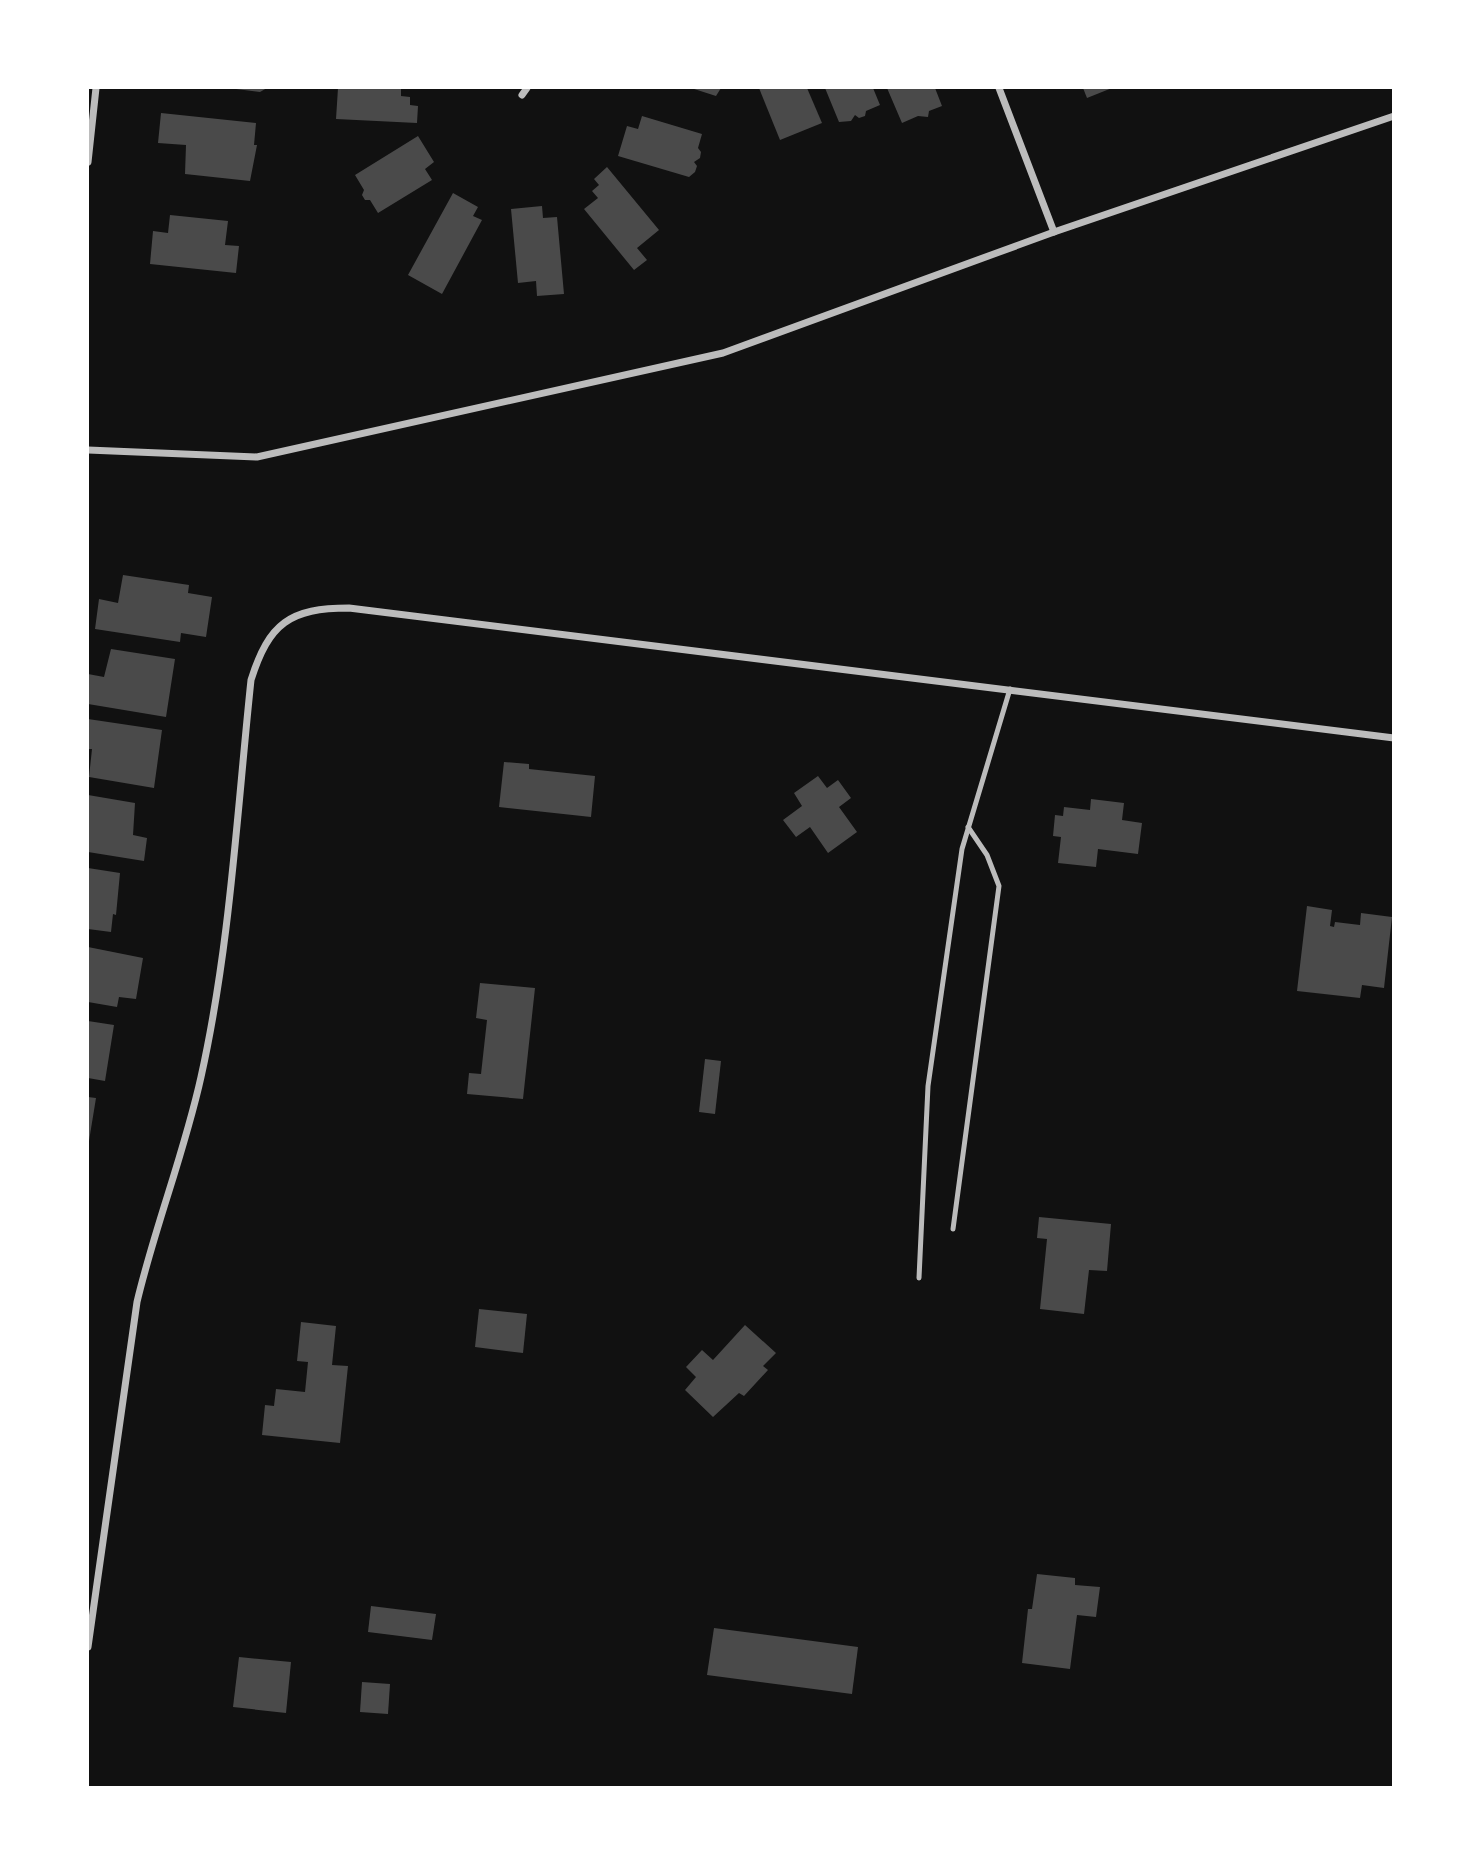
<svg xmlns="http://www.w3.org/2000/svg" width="1481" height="1875" font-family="Poppins,sans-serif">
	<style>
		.building { fill: #4a4a4a }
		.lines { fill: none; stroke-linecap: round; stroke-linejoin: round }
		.service { stroke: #bcbcbc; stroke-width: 5 }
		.minor { stroke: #bcbcbc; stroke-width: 7 }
	</style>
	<rect width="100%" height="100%" fill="#111"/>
	<g class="building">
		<path d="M 228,88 L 267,88 L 260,92 Z"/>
		<path d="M 338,88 L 401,88 L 401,96 L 410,97 L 410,105 L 418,106 L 417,123 L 336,119 Z"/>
		<path d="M 691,88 L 721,88 L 716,96 Z"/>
		<path d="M 759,88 L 807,88 L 822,123 L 780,140 Z"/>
		<path d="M 825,88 L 873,88 L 880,105 L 866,111 L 865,116 L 859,118 L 855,115 L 851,121 L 839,122 Z"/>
		<path d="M 887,88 L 935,88 L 942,106 L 929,111 L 928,117 L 918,116 L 902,123 Z"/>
		<path d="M 1083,88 L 1112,88 L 1087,98 Z"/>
		<path d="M 161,113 L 256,123 L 254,145 L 257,145 L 250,181 L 185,174 L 186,145 L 158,143 Z"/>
		<path d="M 642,116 L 702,134 L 698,148 L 701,152 L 700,158 L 694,162 L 697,166 L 695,172 L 689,177 L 618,156 L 627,126 L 638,129 Z"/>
		<path d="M 418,136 L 434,162 L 425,169 L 432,180 L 378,213 L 370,200 L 365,200 L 362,195 L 364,190 L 355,175 Z"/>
		<path d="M 607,167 L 659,230 L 637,248 L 647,260 L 634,270 L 584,209 L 598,198 L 592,191 L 599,185 L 594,179 Z"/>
		<path d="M 453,193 L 478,207 L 473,216 L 482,220 L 442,294 L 408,275 Z"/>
		<path d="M 542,206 L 543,218 L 557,217 L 564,294 L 537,296 L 536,281 L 518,283 L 511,209 Z"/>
		<path d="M 170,215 L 228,221 L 225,245 L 239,246 L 236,273 L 150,264 L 153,231 L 168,233 Z"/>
		<path d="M 123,575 L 189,585 L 188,593 L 212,597 L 206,637 L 181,633 L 180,642 L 95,629 L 99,599 L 118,603 Z"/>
		<path d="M 111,649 L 175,659 L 166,717 L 88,704 L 88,674 L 104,677 Z"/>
		<path d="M 88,719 L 162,730 L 154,788 L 89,777 L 92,749 L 88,749 Z"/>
		<path d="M 504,762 L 529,764 L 529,769 L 595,776 L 591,817 L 499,807 Z"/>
		<path d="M 818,776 L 827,788 L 838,780 L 851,798 L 839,807 L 857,832 L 828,853 L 810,827 L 796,837 L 783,820 L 802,806 L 794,793 Z"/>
		<path d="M 88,795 L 135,803 L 133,835 L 147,838 L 144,861 L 88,852 Z"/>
		<path d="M 1091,799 L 1124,803 L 1122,820 L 1142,823 L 1138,854 L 1098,849 L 1096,867 L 1058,863 L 1061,837 L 1053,836 L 1055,815 L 1063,816 L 1064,807 L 1090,810 Z"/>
		<path d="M 88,868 L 120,873 L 116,915 L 113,914 L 111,932 L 88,929 Z"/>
		<path d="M 1307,906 L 1332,910 L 1330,926 L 1334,927 L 1335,922 L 1360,925 L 1361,913 L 1392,917 L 1384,988 L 1362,985 L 1360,998 L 1297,991 Z"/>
		<path d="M 88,947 L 143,958 L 136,999 L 119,997 L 117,1007 L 88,1002 Z"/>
		<path d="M 480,983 L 535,988 L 523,1099 L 467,1094 L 469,1073 L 481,1074 L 487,1020 L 476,1018 Z"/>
		<path d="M 88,1021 L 114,1025 L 105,1081 L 88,1078 Z"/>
		<path d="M 705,1059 L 721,1061 L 715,1114 L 699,1112 Z"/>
		<path d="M 88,1097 L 96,1098 L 89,1141 L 88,1141 Z"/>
		<path d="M 1039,1217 L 1111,1224 L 1107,1271 L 1089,1270 L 1084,1314 L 1040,1309 L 1047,1239 L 1037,1238 Z"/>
		<path d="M 479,1309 L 527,1314 L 523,1353 L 475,1347 Z"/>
		<path d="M 301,1322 L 336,1326 L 332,1365 L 348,1366 L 340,1443 L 262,1435 L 265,1405 L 274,1406 L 276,1389 L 305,1392 L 308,1362 L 297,1361 Z"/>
		<path d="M 745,1325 L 776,1353 L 763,1366 L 768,1370 L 744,1396 L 739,1393 L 713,1417 L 685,1390 L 696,1377 L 686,1367 L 702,1350 L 713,1360 Z"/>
		<path d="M 1037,1574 L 1075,1578 L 1075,1585 L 1100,1587 L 1096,1617 L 1077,1615 L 1070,1669 L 1022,1663 L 1028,1609 L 1032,1609 Z"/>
		<path d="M 371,1606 L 436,1614 L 432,1640 L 368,1632 Z"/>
		<path d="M 714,1628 L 858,1647 L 852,1694 L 707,1675 Z"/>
		<path d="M 239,1657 L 291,1662 L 286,1713 L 233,1707 Z"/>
		<path d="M 362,1682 L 390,1684 L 388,1714 L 360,1712 Z"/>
	</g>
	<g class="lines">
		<g class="service">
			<path d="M 953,1229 L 999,886 L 987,855 L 968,827"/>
			<path d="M 919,1278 L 928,1086 L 962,849 L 1010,689"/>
		</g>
		<g class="minor">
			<path d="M 999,88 L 1054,232"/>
			<path d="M 522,95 L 527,88"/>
			<path d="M 88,162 L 96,88"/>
			<path d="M 88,450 L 257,457 L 723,353 L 1054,232 L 1394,116"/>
			<path d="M 88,1647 L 137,1302 C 155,1226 184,1154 201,1077 C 230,947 237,812 251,680 C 269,623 290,608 349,608 L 1394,738"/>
		</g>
	</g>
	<rect width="1481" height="1875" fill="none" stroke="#ffffff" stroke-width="178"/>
</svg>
